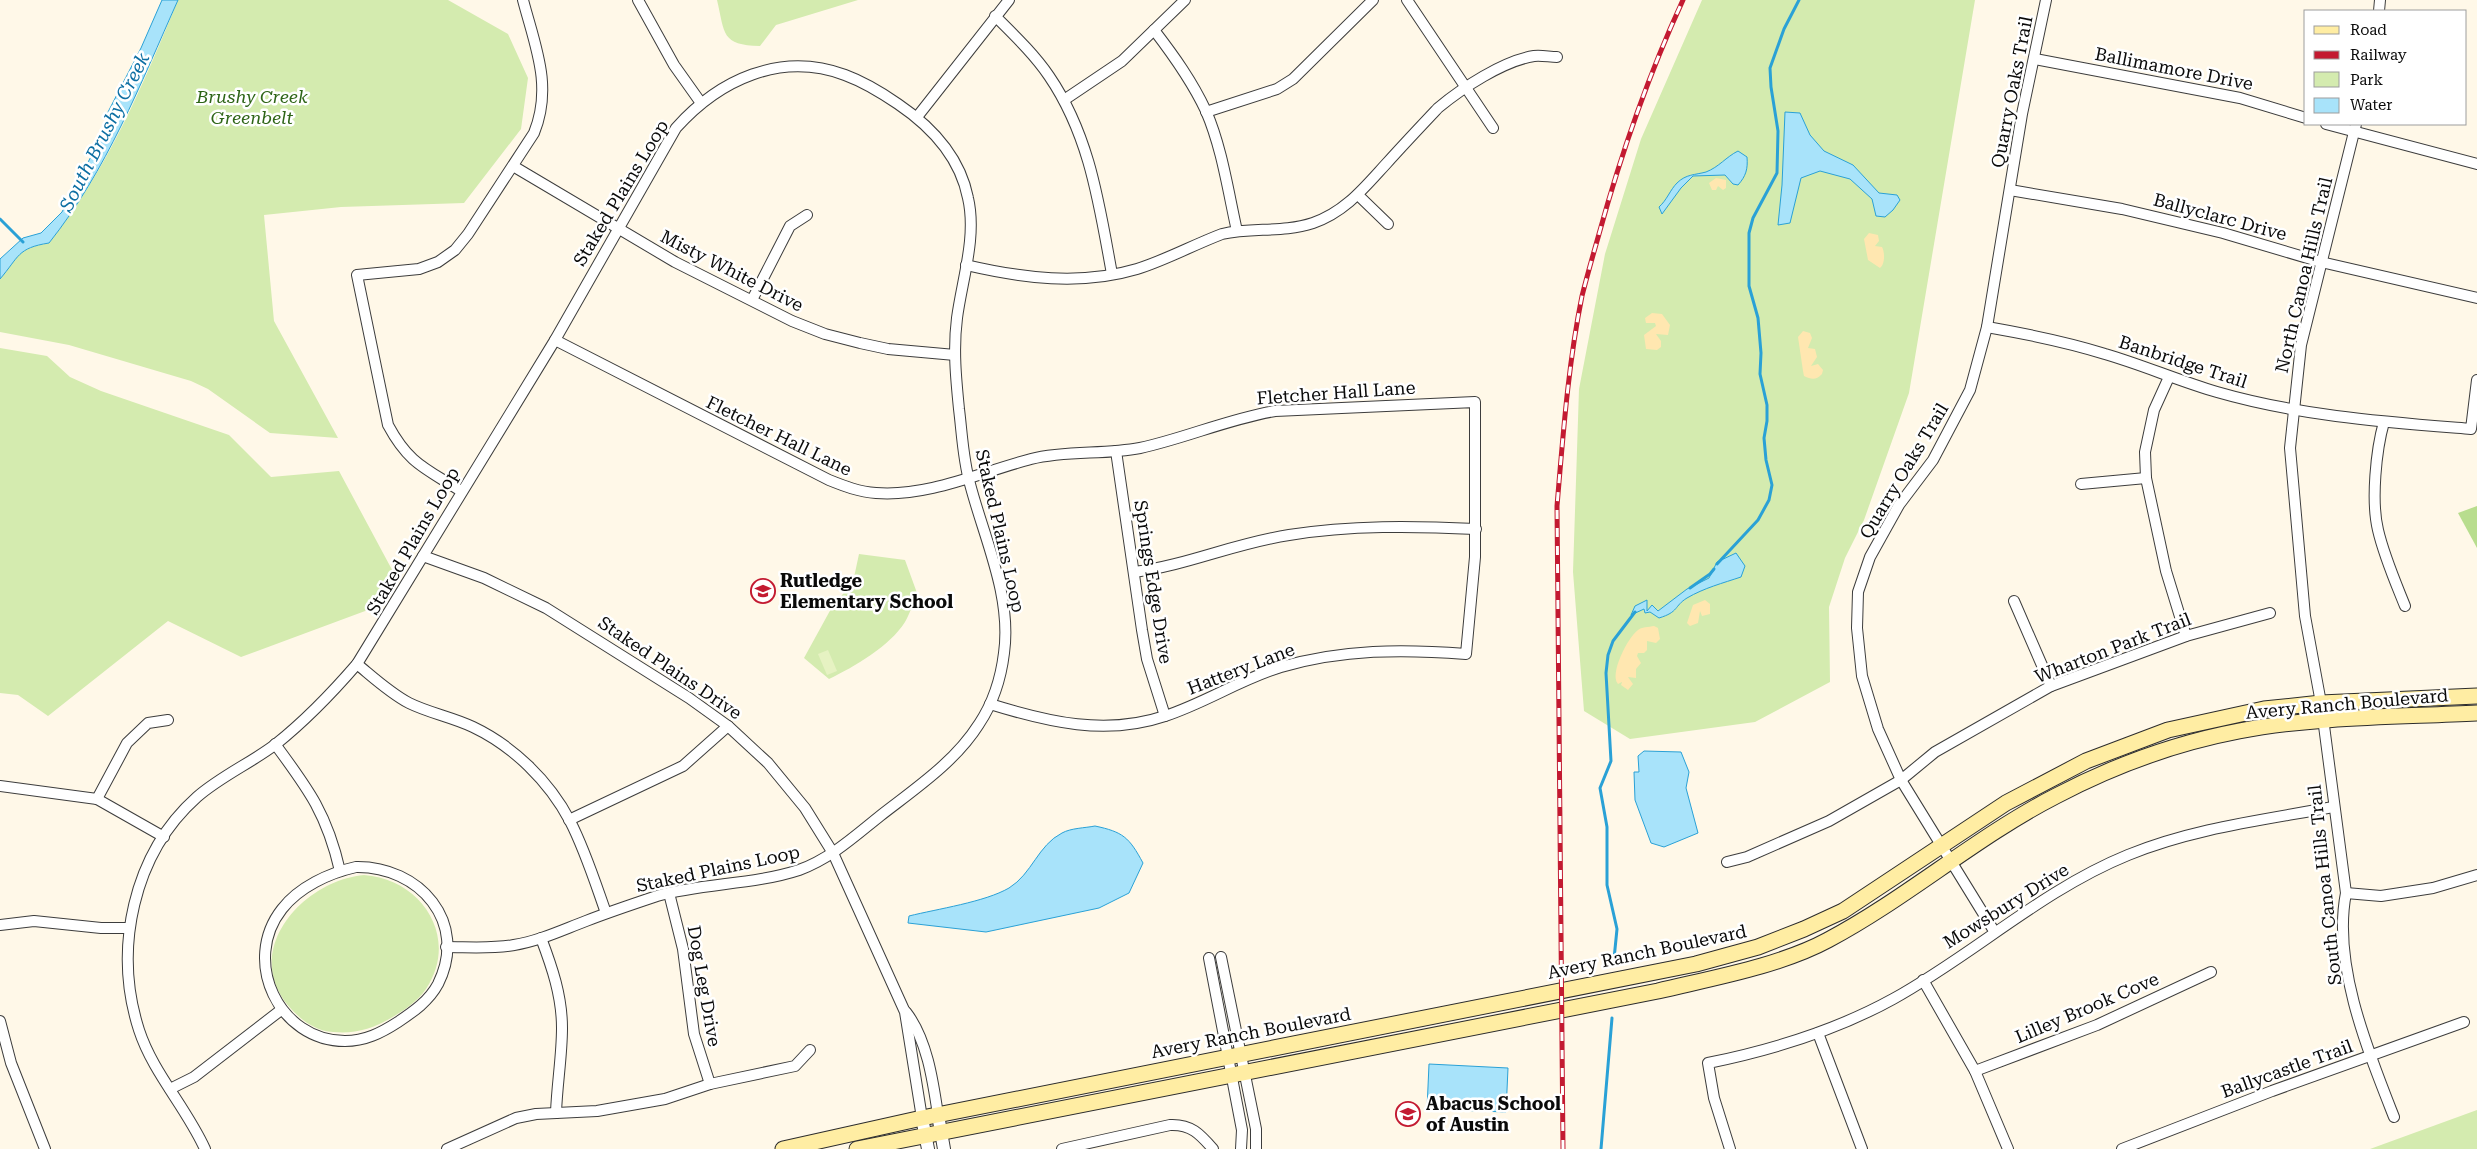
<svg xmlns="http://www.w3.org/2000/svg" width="2477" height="1149" font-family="'Roboto Serif',serif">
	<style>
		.green { fill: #d4ebaf }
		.forest { fill: #b8dd8e }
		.sand { fill: #ffe7b0 }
		.pitch { fill: #e6f2c2 }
		.water { fill: #a8e3fa; stroke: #2aa1d6 }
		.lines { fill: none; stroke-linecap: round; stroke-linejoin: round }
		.stream { stroke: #2aa1d6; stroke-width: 3 }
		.minor-casing { stroke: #3d3d3d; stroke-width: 12 }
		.tertiary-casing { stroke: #3d3d3d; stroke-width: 14 }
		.secondary-casing { stroke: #2c2c2c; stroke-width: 17 }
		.minor { stroke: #fff; stroke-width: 10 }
		.tertiary { stroke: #fff; stroke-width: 12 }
		.secondary { stroke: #ffeda3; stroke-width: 15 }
		.rail-casing { stroke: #c31a31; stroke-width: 5 }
		.rail { stroke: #fff; stroke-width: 3; stroke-dasharray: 9; stroke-linecap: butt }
		.labels { text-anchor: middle; stroke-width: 5; stroke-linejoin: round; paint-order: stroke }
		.street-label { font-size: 18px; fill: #0a0a0a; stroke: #fff }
		.park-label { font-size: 18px; font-style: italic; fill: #2e6517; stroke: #fff }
		.poi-label { font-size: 18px; font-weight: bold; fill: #0a0a0a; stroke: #fff; text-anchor: start }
		.water-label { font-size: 19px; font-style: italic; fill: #0d6fa3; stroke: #fff }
	</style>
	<rect width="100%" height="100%" fill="#fff8e8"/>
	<g class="green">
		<path d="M 178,0 L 448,0 L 508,34 L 528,78 L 521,129 L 464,203 L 341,207 L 264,215 L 274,321 L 338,438 L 270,433 L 208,389 L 191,381 L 69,345 L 0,332 L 0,279 L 19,253 L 34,246 L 49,243 C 107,171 143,85 178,0 Z"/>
		<path d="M 717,0 L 858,0 L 776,25 L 760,46 C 721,45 725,34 717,0 Z"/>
		<path d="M 1702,0 L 1975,0 L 1909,393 L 1864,520 L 1845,558 L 1829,607 L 1830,682 L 1755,722 L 1630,739 L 1584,711 L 1573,572 L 1579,389 L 1605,254 L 1641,139 Z"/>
		<path d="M 0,348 L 47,356 L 70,377 L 101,391 L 229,435 L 271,477 L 339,471 L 397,579 L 384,604 L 241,657 L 168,621 L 48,716 L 18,695 L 0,693 Z"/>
		<path d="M 859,554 L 905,560 L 917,593 C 913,602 910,614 905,622 C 890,646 854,667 829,679 L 804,658 L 832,607 L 853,582 Z"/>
		<path d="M 364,875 C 422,879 460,938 426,989 C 417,1002 403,1011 391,1018 C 372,1029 355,1034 333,1032 C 318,1031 305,1023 294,1012 C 237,956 300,881 364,875 Z"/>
		<path d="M 2477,1110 L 2477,1149 L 2370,1149 Z"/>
	</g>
	<path class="forest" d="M 2477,506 L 2477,548 L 2458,513 Z"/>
	<g class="sand">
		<path d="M 1716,178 L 1726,180 L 1726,188 L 1723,190 L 1718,186 L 1716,190 L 1712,190 L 1709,183 Z"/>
		<path d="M 1869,233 L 1878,235 L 1879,241 L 1875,246 L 1882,247 C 1885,252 1885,265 1880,268 L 1868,260 L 1864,239 Z"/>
		<path d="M 1652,313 L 1662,314 L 1670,325 L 1668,335 L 1656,334 L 1661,341 L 1661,347 L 1657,350 L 1646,349 L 1644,335 L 1656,326 L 1655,323 L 1646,323 L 1645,318 Z"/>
		<path d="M 1803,331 L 1810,333 L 1812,338 L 1808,348 L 1815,349 L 1817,357 L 1811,366 L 1818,364 L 1823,370 L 1822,374 C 1816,380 1812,380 1804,376 L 1803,371 L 1798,337 Z"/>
		<path d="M 1705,600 L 1710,604 L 1710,614 L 1702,616 L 1700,611 L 1698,623 L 1690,626 L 1687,623 L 1693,605 Z"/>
		<path d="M 1654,626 L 1658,628 L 1660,639 L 1656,643 L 1647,641 L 1647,650 L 1644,653 L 1638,653 L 1637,656 L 1641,663 L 1636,669 L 1636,678 L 1628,677 L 1633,684 L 1628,690 L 1621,685 L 1622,682 L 1618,684 C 1609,674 1628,637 1638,630 C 1641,627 1649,627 1654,626 Z"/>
	</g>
	<path class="pitch" d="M 828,650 L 837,671 L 827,675 L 818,654 Z"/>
	<g class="water">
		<path d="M 162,0 L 178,0 C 140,85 107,170 49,243 C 17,248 19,257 0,279 L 0,259 L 23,238 L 41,233 L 62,212 L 108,124 L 108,112 L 141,48 Z"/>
		<path d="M 1785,112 L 1800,113 L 1810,135 L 1824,151 L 1853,165 L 1879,193 L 1897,195 L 1900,200 L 1893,210 L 1885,217 L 1876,216 L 1872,199 L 1850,179 L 1820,171 L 1801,178 L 1790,223 L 1778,225 L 1782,185 Z"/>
		<path d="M 1738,151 L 1747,157 C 1748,169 1746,176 1738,185 L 1733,184 L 1725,175 L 1693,176 L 1681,188 L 1662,214 L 1659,207 C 1667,200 1670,190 1677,183 C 1686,174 1695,175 1706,172 C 1719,167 1726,157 1738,151 Z"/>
		<path d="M 1736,553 L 1745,566 L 1741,577 C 1723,583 1704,588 1687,598 C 1674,606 1679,612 1659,618 L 1650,612 L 1645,613 L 1644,609 L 1631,615 L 1635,606 L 1647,600 L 1647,611 L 1652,605 L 1658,611 L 1687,589 L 1709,578 L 1717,562 Z"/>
		<path d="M 1644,751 L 1681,752 L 1689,772 L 1686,788 L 1698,833 L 1664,847 L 1651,843 L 1635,800 L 1634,772 L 1639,772 L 1638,756 Z"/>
		<path d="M 1095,826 C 1123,832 1129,837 1143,863 L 1129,893 L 1099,908 L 986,932 L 908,923 L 909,916 C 937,909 985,902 1009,888 C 1032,874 1038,845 1062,833 C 1071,828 1085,828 1095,826 Z"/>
		<path d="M 1429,1064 L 1508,1068 L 1506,1112 L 1427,1109 Z"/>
	</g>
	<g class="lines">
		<g class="stream">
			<path d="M 0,219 L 23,242"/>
			<path d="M 1717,564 L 1758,520 L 1769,500 L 1772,485 L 1766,460 L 1764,438 L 1767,421 L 1767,405 L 1760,374 L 1761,353 L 1758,318 L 1749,286 L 1749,233 L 1753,218 L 1777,173 L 1778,131 L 1771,87 L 1770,68 L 1784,29 L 1799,0"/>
			<path d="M 1690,588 L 1710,574 L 1714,569"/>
			<path d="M 1614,959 L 1617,929 L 1607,885 L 1607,827 L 1600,788 L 1611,761 L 1606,673 L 1608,655 L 1613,641 L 1635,612"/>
			<path d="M 1601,1149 L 1612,1018"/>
		</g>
		<defs>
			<g id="minor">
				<path d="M 638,0 L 674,65 L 701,103"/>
				<path d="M 1407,0 L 1493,128"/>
				<path d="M 2379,11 L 2380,0"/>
				<path d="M 995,16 C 1014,35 1034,54 1049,76 C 1090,136 1099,204 1112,274"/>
				<path d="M 1154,30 C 1174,56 1192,81 1206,111 C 1222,148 1228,191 1237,231"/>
				<path d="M 2035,59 L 2240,98 L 2306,118"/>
				<path d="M 1064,100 L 1122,61 L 1185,0"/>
				<path d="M 1206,112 L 1277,89 L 1293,79 L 1373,0"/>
				<path d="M 917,117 L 1009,0"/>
				<path d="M 2326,124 L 2477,164"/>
				<path d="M 2356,124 L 2301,345 L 2290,448 L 2305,616 L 2321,703 L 2346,893 C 2332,964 2368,1051 2394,1117"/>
				<path d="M 513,166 L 675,262 L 792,321 L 825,334 L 860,343 L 888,349 L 955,355"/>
				<path d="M 2010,190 L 2122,209 L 2223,233 L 2321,262 L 2477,298"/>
				<path d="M 1358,195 L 1388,224"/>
				<path d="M 966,265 C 1022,278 1080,286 1137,269 C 1166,260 1193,245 1222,234 C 1252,227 1283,233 1313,223 C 1345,212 1364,188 1386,164 C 1403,145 1421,126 1438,108 C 1462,88 1503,61 1534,56 C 1541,55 1550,57 1557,57"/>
				<path d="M 752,300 L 790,226 L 807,215"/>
				<path d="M 1987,327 C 2027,334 2067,342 2105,354 C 2143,365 2179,381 2217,392 C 2300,416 2386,422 2471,429 L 2477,380"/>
				<path d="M 555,340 L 829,480 C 844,486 859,492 876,493 C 929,497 981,472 1031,459 C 1067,450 1104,455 1140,448 C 1186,438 1228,419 1275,411 L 1475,402 L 1475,557 L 1466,654 C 1403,649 1343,649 1281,667 C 1241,679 1205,703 1165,716 C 1106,736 1048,722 990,704"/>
				<path d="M 2169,377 L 2154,410 L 2145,452 L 2146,478 L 2166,571 L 2186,636"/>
				<path d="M 2384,422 C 2376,450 2371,501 2378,530 C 2384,556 2395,581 2405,606"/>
				<path d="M 1116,451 L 1142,630 L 1147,659 L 1165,716"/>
				<path d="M 2081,484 L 2146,478"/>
				<path d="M 461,491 C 425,468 409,464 388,425 L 357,275 L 419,269 L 438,262 L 455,250 L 468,234 L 534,133 C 553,86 535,46 523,0"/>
				<path d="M 423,556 L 484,578 L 546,608 L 689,698 L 728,726 L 768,763 L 805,808 L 833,853 L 905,1012 L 922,1118"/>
				<path d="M 1134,572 C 1188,565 1235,543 1289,535 C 1351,525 1414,526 1476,529"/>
				<path d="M 2014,601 L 2051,686"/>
				<path d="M 357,664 C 374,678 390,693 409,703 C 429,713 452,717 473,727 C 513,746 549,781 570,821 C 585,850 595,882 606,913"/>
				<path d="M 275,744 C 309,790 327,814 340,871"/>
				<path d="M 0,786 L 97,799 L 164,837"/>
				<path d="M 97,799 L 127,743 L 148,723 L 168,720"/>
				<path d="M 569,820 L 683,766 L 728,726"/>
				<path d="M 1727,862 L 1747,857 L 1829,821 L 1901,780 L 1935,752 L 2051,686 L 2186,636 L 2270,613"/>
				<path d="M 356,867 C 419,866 469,922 438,984 C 429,1001 413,1012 398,1022 C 381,1033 365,1041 345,1041 C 279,1041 241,961 282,909 C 299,887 329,873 356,867 Z"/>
				<path d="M 669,893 L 683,949 L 694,1034 L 710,1084"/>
				<path d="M 2346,893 L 2381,896 L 2433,888 L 2477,875"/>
				<path d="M 0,925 L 34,921 L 101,928 L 129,928"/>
				<path d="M 1994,931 L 1901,780 L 1878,729 L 1862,676 L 1857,628 L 1858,592 L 1870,557 L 1899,505 L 1933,460 L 1970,390 L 1987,327 L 2022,114 L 2046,0"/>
				<path d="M 541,938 C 552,967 562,996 562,1028 C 562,1056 557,1084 556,1113"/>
				<path d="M 1221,957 L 1256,1129 L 1256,1149"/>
				<path d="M 1209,958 L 1242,1130 L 1241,1149"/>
				<path d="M 1923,980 L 1975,1071 L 2008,1149"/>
				<path d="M 906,1012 C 927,1039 933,1081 938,1115"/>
				<path d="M 0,1021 L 11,1063 L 45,1149"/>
				<path d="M 1818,1033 L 1862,1149"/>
				<path d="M 1975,1071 L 2097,1025 L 2211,972"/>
				<path d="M 170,1089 L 194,1077 L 281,1010"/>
				<path d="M 205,1149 C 186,1107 153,1073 139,1030 C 113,949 133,854 197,797 C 221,776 251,763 276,744 C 306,720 332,693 357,664 L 555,340 L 676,128 C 719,80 780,51 845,75 C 864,82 882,93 898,104 C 932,127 960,157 968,198 C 977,237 962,280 957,318 C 953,349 956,379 959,409 C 962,433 963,460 970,484 C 984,538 1012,596 1004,653 C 1001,678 993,703 979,724 C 955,762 916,788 880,816 C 855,836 830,859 799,870 C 753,885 703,883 657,896 C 633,904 609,912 586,921 C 562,930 539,941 514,945 C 493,949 468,947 446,947"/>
				<path d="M 447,1149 L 516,1118 L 536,1114 L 597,1111 L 665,1099 L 710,1084 L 795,1066 L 810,1050"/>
				<path d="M 1062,1149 L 1170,1125 C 1191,1124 1200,1134 1213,1149"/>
				<path d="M 1730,1149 L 1714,1098 L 1708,1063 C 1772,1050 1835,1031 1893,999 C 1973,955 2042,890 2128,855 C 2194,828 2264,820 2333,807"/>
				<path d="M 2122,1149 L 2272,1091 L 2464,1022"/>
			</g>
			<g id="tertiary">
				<path d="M 938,1115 L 944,1149"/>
				<path d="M 922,1118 L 928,1149"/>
			</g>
			<g id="secondary">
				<path d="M 783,1149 L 922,1118 L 1696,964 L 1758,947 L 1804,929 L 1843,911 L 2006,803 L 2086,761 L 2168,730 L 2264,709 L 2321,703 L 2477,696"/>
				<path d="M 857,1149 L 1658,991 C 1712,978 1780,966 1828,940 C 1907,898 1976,837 2056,796 C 2113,766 2176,743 2239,731 C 2317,716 2398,717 2477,713"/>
			</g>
		</defs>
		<use href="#minor" class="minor-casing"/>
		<use href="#tertiary" class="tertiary-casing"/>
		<use href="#secondary" class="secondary-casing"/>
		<use href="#minor" class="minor"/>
		<use href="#tertiary" class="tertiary"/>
		<use href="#secondary" class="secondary"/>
		<defs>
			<path id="rail" d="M 1563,1149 L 1557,506 C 1563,436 1568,365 1582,296 C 1587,276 1593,255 1599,234 C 1621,154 1648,76 1683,0"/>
		</defs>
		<use href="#rail" class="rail-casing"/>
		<use href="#rail" class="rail"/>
	</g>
	<defs>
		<symbol id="school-ring" viewBox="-11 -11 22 22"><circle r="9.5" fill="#fff" stroke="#c31a31" stroke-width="1.5"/><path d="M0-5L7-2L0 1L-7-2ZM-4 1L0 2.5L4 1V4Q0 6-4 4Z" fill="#c31a31"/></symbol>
	</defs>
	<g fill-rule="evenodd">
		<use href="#school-ring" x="749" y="577" width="28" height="28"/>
		<use href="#school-ring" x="1394" y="1100" width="28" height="28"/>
	</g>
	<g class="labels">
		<g class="street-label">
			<text transform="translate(2174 69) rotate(11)" y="6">Ballimamore Drive</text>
			<text transform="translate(2012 92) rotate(-79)" y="6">Quarry Oaks Trail</text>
			<text transform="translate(621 193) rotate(-59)" y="6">Staked Plains Loop</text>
			<text transform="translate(2220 217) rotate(15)" y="6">Ballyclarc Drive</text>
			<text transform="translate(732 271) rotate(27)" y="6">Misty White Drive</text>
			<text transform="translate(2304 275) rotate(-77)" y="6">North Canoa Hills Trail</text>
			<text transform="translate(2183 362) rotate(18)" y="6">Banbridge Trail</text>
			<text transform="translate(1336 393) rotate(-4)" y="6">Fletcher Hall Lane</text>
			<text transform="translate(779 436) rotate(26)" y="6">Fletcher Hall Lane</text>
			<text transform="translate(1904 471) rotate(-59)" y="6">Quarry Oaks Trail</text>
			<text transform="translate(1000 531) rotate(77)" y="6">Staked Plains Loop</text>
			<text transform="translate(413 541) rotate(-60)" y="6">Staked Plains Loop</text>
			<text transform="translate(1153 582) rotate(81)" y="6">Springs Edge Drive</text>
			<text transform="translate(2113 648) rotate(-21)" y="6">Wharton Park Trail</text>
			<text transform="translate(670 668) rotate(34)" y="6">Staked Plains Drive</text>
			<text transform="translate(1241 669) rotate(-21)" y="6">Hattery Lane</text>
			<text transform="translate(2347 704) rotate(-5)" y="6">Avery Ranch Boulevard</text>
			<text transform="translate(718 869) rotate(-12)" y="6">Staked Plains Loop</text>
			<text transform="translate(2325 885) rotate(-96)" y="6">South Canoa Hills Trail</text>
			<text transform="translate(2006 906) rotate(-32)" y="6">Mowsbury Drive</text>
			<text transform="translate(1647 952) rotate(-12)" y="6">Avery Ranch Boulevard</text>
			<text transform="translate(704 986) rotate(80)" y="6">Dog Leg Drive</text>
			<text transform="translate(2087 1008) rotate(-23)" y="6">Lilley Brook Cove</text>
			<text transform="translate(1251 1033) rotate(-11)" y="6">Avery Ranch Boulevard</text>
			<text transform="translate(2287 1069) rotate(-20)" y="6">Ballycastle Trail</text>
		</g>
		<g class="park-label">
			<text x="252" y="103">Brushy Creek<tspan x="252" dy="21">Greenbelt</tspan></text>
		</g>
		<g class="poi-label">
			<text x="780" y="587">Rutledge<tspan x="780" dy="21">Elementary School</tspan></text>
			<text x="1426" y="1110">Abacus School<tspan x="1426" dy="21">of Austin</tspan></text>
		</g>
		<g class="water-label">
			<text transform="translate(104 132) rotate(-63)" y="7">South Brushy Creek</text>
		</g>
	</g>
	<rect x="2304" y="10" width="162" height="115" fill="#ffffff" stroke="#9d9d9d"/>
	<rect x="2314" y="26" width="25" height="8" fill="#ffeda3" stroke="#9d9d9d"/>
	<text x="2350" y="35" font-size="15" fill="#0a0a0a">Road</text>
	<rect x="2314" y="51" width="25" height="8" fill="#c31a31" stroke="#9d9d9d"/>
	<text x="2350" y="60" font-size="15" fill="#0a0a0a">Railway</text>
	<rect x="2314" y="72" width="25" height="15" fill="#d4ebaf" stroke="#9d9d9d"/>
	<text x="2350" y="85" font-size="15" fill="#0a0a0a">Park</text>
	<rect x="2314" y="98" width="25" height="15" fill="#a8e3fa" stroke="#9d9d9d"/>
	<text x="2350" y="110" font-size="15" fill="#0a0a0a">Water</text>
</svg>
